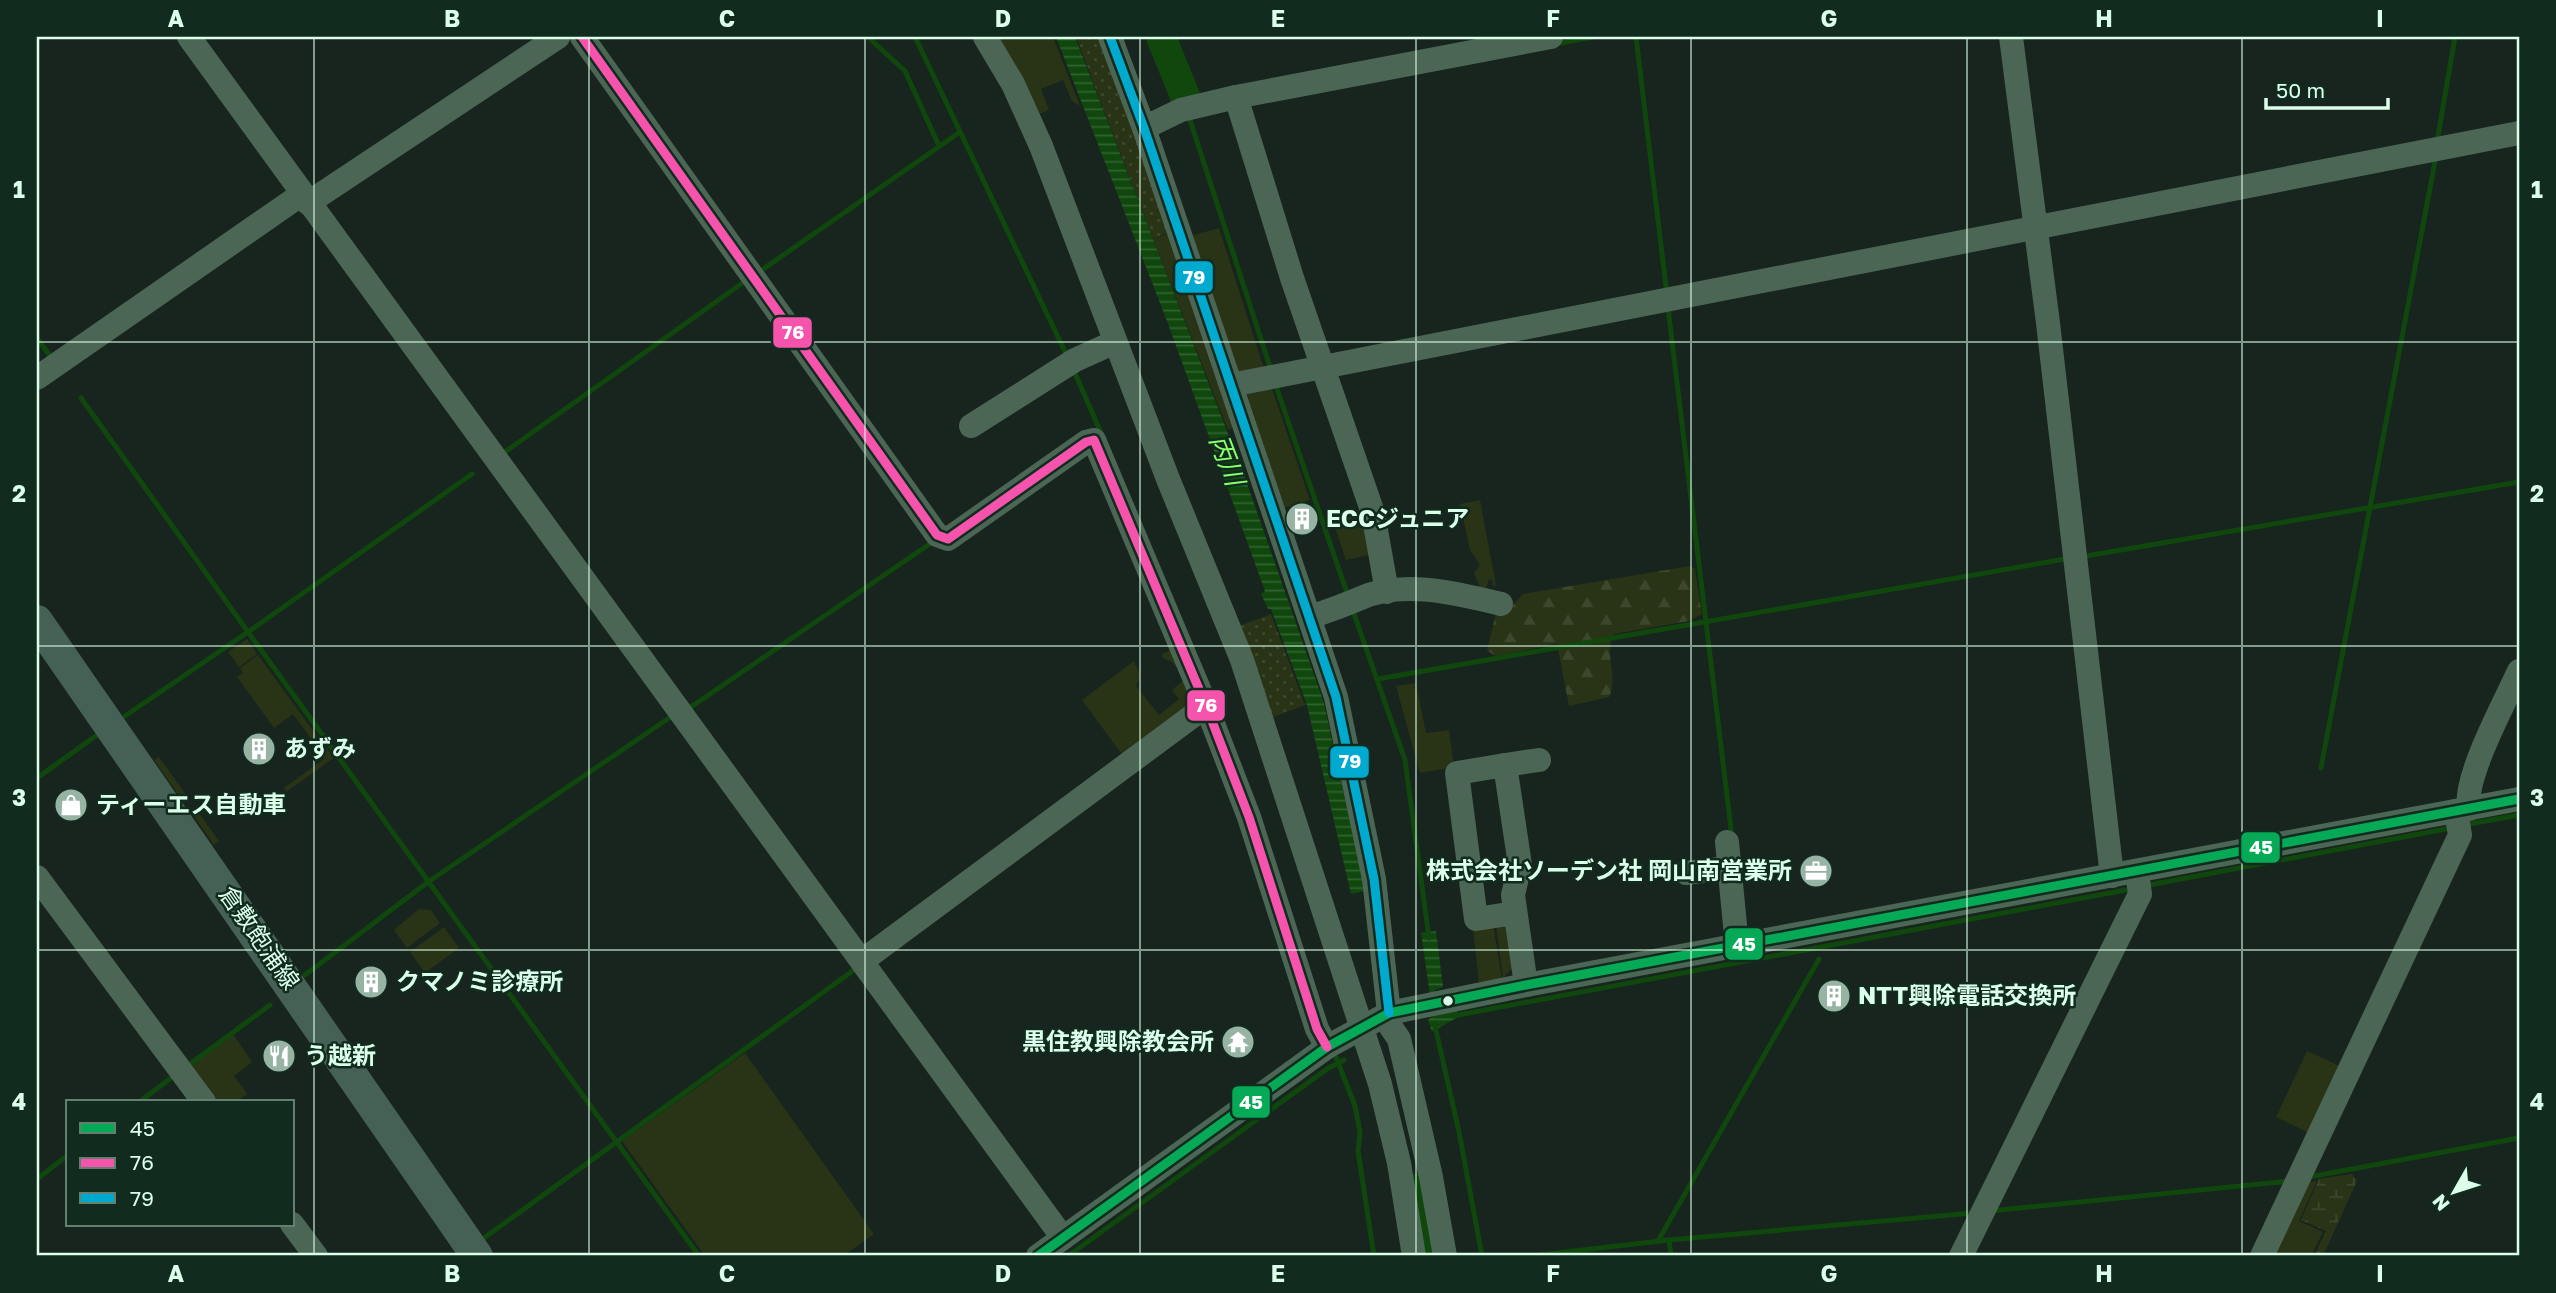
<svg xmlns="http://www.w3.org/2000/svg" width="2556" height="1293" font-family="'Golos Text','Noto Sans JP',sans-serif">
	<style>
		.green { fill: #293315 }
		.forest { fill: url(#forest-firs) }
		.wetland { fill: url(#wetland-marsh) }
		.park { fill: url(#park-dots) }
		.water { fill: url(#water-rules) }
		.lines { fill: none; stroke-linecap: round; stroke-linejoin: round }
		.stream { stroke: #0f470d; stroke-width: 5 }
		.river { stroke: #0f470d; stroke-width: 30 }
		.minor { stroke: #4c6655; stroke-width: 24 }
		.major { stroke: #456055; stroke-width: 32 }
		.bus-1-casing { stroke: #112b1e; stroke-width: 14 }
		.bus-2-casing { stroke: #112b1e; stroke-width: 14 }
		.bus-3-casing { stroke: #112b1e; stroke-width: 14 }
		.bus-1 { stroke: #06aa56; stroke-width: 9 }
		.bus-2 { stroke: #f653ac; stroke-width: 9 }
		.bus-3 { stroke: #00a9ce; stroke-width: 9 }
		.grid { fill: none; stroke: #dbffea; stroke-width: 2; stroke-opacity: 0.55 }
		.bus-dot { fill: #dbffea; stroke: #112b1e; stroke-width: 2.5 }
		.labels { text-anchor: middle; stroke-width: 5; stroke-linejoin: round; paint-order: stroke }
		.poi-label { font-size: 24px; font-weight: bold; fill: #dbffea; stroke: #112b1e; text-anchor: start }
		.street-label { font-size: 24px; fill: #dbffea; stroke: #112b1e }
		.water-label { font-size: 26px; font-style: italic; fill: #8aff69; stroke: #112b1e }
		.line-badge { stroke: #112b1e; stroke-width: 2.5 }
		.badge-label { font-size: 19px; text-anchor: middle; font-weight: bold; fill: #fff }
		.neatline { fill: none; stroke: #dbffea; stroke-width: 2.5 }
		.grid-label { font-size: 23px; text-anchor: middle; font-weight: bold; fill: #dbffea }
	</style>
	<defs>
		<pattern id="forest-firs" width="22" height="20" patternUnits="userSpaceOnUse" patternTransform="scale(1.75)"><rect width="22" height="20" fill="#293315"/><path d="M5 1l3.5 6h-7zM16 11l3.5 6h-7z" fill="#3d472c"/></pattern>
		<pattern id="wetland-marsh" width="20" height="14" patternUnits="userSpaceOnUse" patternTransform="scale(1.75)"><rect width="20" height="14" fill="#293315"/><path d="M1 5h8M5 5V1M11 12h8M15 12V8" fill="none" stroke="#3d472c"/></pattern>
		<pattern id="park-dots" width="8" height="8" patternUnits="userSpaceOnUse" patternTransform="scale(1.75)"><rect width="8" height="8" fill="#293315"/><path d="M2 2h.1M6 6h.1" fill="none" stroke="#3d472c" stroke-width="1.8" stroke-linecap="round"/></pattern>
		<pattern id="water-rules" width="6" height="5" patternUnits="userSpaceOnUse" patternTransform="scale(1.75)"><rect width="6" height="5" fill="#0f470d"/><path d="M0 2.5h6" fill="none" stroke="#316330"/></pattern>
	</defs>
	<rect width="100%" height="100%" fill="#17251e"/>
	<g class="green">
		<path d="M 995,37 L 1053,37 L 1080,106 L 1072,101 L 1063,80 L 1041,89 L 1049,110 L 1039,114 Z"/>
		<path d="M 1219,228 L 1265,372 L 1240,377 L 1187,237 Z"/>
		<path d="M 1171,233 L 1235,427 L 1228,430 L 1153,239 Z"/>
		<path d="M 1269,380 L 1310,500 L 1281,509 L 1242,388 Z"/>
		<path d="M 1480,500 L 1496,585 L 1493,586 L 1492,580 L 1489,579 L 1486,588 L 1481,590 L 1474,573 L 1480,565 L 1470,550 L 1460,504 Z"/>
		<path d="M 1367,508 L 1377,553 L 1346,560 L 1332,518 Z"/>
		<path d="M 247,639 L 257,654 L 239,667 L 228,652 Z"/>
		<path d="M 1177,647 L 1202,704 L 1126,760 L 1082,700 L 1134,661 L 1140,675 L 1136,686 L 1159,715 L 1179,699 L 1172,690 L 1185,679 L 1172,662 L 1163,658 L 1162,654 Z"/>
		<path d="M 258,655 L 317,736 L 312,740 L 293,714 L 274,728 L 237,677 L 243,673 L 240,668 Z"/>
		<path d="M 1416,683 L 1426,733 L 1449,730 L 1454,767 L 1420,773 L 1396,686 Z"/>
		<path d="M 326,747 L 334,758 L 286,792 L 284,788 L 324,759 L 320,752 Z"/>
		<path d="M 159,757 L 187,796 L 182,800 L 154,760 Z"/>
		<path d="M 199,813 L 219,841 L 214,845 L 194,816 Z"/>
		<path d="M 419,909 L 431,910 L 440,923 L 407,948 L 394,930 Z"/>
		<path d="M 1493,924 L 1502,980 L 1479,984 L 1473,929 Z"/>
		<path d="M 1506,924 L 1516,964 L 1503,978 L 1496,925 Z"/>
		<path d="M 444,927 L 459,948 L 425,973 L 410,952 Z"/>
		<path d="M 233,1034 L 252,1062 L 234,1076 L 247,1094 L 236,1102 L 209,1102 L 184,1069 Z"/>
		<path d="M 2307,1051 L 2340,1066 L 2309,1133 L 2276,1117 Z"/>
		<path d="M 745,1053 L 874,1234 L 843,1256 L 705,1256 L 622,1141 Z"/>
		<path d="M 2317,1181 L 2299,1221 L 2323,1232 L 2311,1256 L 2267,1256 L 2300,1182 Z"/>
	</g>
	<path class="forest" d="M 1690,566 L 1695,569 L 1702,614 L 1689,621 L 1614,634 C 1603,652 1619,677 1609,697 L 1569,706 L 1557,644 L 1496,656 L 1487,651 L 1497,609 L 1513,605 L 1523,594 Z"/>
	<path class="wetland" d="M 2352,1174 L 2357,1181 L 2323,1256 L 2314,1256 L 2326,1231 L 2301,1220 L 2319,1179 Z"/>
	<g class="park">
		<path d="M 1076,37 L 1099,37 L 1170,232 L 1153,239 Z"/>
		<path d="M 1271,614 L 1305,705 L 1273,717 L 1234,628 Z"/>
	</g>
	<g class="water">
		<path d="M 1056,37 L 1075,37 L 1244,475 L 1324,703 L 1365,891 L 1351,894 L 1307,705 L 1271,609 L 1268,609 L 1261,594 L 1265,591 L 1167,321 Z"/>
		<path d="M 1436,931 L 1443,987 L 1435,990 L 1440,1014 L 1457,1011 L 1458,1017 L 1432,1032 L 1428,1020 L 1433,1016 L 1421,933 Z"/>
	</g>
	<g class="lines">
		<g class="stream">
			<path d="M 868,37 L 905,71 L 939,146"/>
			<path d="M 915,37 L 1068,358"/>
			<path d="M 1636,37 L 1667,295"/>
			<path d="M 1555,44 L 1593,37"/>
			<path d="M 1189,117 L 1271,370"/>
			<path d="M 2437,142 L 2455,37"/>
			<path d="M 759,272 L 960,132"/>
			<path d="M 1668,308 L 1732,837"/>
			<path d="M 37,338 L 53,360"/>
			<path d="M 1074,371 L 1102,435"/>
			<path d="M 1275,383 L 1348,596"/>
			<path d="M 81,398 L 248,632 L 472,474"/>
			<path d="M 502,454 L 748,279"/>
			<path d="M 2086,556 L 2519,482"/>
			<path d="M 1352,608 L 1405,760 L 1429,938"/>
			<path d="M 1378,679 L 2065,559"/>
			<path d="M 688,709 L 934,541"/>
			<path d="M 125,716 L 248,632 L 699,1256"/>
			<path d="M 2321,768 L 2436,156"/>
			<path d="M 37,778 L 97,735"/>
			<path d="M 2464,825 L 2519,815"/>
			<path d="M 2144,886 L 2451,828"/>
			<path d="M 305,975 L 428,882 L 672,716"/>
			<path d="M 1453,1016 L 2131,889"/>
			<path d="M 1435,1026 L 1459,1132 L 1482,1256"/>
			<path d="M 1336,1057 L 1355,1106 L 1360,1132 L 1358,1151 L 1374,1256"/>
			<path d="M 186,1067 L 270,1005"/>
			<path d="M 139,1102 L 175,1075"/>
			<path d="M 2309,1177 L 2519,1138"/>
			<path d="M 37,1179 L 68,1155"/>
			<path d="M 1990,1211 L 2290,1181"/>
			<path d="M 484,1238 L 858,967"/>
			<path d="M 1669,1240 L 1671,1256"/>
			<path d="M 1658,1241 L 1819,959"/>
			<path d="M 1068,1256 L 1327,1069 L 1344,1060"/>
			<path d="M 1531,1256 L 1669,1240 L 1973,1213"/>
		</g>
		<g class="river">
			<path d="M 1161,37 L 1185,96"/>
			<path d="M 1421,1187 L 1431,1256"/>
		</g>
		<g class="minor">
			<path d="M 189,37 L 1063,1238"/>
			<path d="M 582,37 L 937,535 L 948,539 L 1086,442 L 1094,440 L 1207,708 L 1249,817 L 1317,1029 L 1327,1047"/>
			<path d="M 985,37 L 1013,84 L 1041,146 L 1168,479 L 1242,660 L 1380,1084 L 1399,1163 L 1414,1256"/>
			<path d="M 1110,37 L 1144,128 L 1336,697 L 1374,879 L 1389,1013"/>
			<path d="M 2011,37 L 2048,323 L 2112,876"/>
			<path d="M 1236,97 L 1292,278 L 1373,513 L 1387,592"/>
			<path d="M 1144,128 L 1181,110 L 1236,97 L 1551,37"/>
			<path d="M 308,203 L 558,37"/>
			<path d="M 37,378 L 302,194"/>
			<path d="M 1231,385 L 2519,133"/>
			<path d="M 971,426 L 1075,360 L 1115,342"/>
			<path d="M 1310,617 C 1328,611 1345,605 1361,598 C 1402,579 1460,594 1501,604"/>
			<path d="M 1505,765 L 1539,760"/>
			<path d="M 2469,809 C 2463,778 2505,702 2519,671"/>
			<path d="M 1727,842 L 1737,946"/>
			<path d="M 1686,873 L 1728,868"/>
			<path d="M 37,877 L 204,1102"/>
			<path d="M 1515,913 L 1476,919 L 1457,773 L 1505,765 L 1520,865 L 1513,895 L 1526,985"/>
			<path d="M 862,961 L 1206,706"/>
			<path d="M 1384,1017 L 1399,1039 L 1431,1177 L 1445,1256"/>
			<path d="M 292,1224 L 316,1256"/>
			<path d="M 1038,1256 L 1327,1047 L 1389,1013 L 1526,985 L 2519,799"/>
			<path d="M 1961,1256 L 2140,894 L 2137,872"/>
			<path d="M 2262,1256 L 2460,835 L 2456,811"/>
		</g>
		<path class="major" d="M 37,621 L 477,1256"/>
		<defs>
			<path id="bus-1" d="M 1038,1256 L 1327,1047 L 1389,1013 L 1526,985 L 2519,799"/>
			<path id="bus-2" d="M 582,37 L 937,535 L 948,539 L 1086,442 L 1094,440 L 1207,708 L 1249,817 L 1317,1029 L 1327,1047"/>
			<path id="bus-3" d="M 1110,37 L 1144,128 L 1336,697 L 1374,879 L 1389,1013"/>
		</defs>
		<use href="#bus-1" class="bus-1-casing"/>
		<use href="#bus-2" class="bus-2-casing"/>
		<use href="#bus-3" class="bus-3-casing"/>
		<use href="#bus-1" class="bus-1"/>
		<use href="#bus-2" class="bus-2"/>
		<use href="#bus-3" class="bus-3"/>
	</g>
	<path class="grid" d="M 314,37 L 314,1256M 589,37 L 589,1256M 865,37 L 865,1256M 1140,37 L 1140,1256M 1416,37 L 1416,1256M 1691,37 L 1691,1256M 1967,37 L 1967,1256M 2242,37 L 2242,1256M 37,342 L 2519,342M 37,646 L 2519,646M 37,950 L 2519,950"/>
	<defs>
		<symbol id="building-disc" viewBox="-11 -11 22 22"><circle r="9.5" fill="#96b3a3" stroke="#112b1e"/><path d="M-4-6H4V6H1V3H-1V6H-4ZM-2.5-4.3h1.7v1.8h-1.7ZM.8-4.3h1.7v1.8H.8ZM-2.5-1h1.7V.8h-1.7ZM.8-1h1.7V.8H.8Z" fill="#fff"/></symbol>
		<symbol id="shop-disc" viewBox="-11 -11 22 22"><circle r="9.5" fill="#96b3a3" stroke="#112b1e"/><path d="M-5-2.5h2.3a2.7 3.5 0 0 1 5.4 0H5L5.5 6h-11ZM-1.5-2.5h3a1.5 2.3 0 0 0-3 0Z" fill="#fff"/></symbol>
		<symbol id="office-disc" viewBox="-11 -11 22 22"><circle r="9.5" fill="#96b3a3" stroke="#112b1e"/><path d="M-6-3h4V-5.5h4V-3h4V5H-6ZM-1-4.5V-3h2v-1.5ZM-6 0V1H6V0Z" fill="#fff"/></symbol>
		<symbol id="temple-disc" viewBox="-11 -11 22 22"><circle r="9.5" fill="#96b3a3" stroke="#112b1e"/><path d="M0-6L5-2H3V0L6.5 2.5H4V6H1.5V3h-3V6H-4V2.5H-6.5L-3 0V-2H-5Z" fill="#fff"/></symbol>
		<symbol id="restaurant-disc" viewBox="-11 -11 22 22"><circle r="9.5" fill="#96b3a3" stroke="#112b1e"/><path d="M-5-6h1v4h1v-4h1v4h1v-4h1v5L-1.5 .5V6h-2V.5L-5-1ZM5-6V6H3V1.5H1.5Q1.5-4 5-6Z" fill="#fff"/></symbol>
	</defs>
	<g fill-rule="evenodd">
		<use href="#building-disc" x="1283" y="500" width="38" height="38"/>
		<use href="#building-disc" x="240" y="730" width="38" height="38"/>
		<use href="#shop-disc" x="52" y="786" width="38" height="38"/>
		<use href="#office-disc" x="1797" y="852" width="38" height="38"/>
		<use href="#building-disc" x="352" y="963" width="38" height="38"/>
		<use href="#building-disc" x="1815" y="977" width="38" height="38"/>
		<use href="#temple-disc" x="1219" y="1023" width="38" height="38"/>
		<use href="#restaurant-disc" x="260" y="1037" width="38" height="38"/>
	</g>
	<circle class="bus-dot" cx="1448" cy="1001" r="6"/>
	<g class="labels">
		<g class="poi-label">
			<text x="1326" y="527">ECCジュニア</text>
			<text x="284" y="757">あずみ</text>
			<text x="96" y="813">ティーエス自動車</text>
			<text x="1792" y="879" text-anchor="end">株式会社ソーデン社 岡山南営業所</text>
			<text x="396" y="990">クマノミ診療所</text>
			<text x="1858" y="1004">NTT興除電話交換所</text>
			<text x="1214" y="1050" text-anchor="end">黒住教興除教会所</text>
			<text x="304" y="1064">う越新</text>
		</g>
		<g class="street-label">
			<text transform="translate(259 938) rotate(55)" y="8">倉敷飽浦線</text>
		</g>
		<g class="water-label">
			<text transform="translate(1227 460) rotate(69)" y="9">丙川</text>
		</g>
	</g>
	<g class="line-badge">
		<rect x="1174" y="260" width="40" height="34" rx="7" fill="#00a9ce"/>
		<rect x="772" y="316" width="41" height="33" rx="7" fill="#f653ac"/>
		<rect x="1186" y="689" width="40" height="33" rx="7" fill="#f653ac"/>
		<rect x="1329" y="745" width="41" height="34" rx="7" fill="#00a9ce"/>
		<rect x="2240" y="831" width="41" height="33" rx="7" fill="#06aa56"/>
		<rect x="1724" y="927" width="40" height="34" rx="7" fill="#06aa56"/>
		<rect x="1231" y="1085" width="40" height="34" rx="7" fill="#06aa56"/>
	</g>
	<g class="badge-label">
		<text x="1194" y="284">79</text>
		<text x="793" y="339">76</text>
		<text x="1206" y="712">76</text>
		<text x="1350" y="768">79</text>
		<text x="2261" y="854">45</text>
		<text x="1744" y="951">45</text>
		<text x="1251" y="1109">45</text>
	</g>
	<rect width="2556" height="1293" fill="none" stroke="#112b1e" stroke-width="77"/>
	<rect x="66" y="1100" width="228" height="126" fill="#112b1e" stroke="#628070" stroke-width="2"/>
	<rect x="80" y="1123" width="35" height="10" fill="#06aa56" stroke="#628070" stroke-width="2"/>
	<text x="130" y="1136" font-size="21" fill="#dbffea">45</text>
	<rect x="80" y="1158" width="35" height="10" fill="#f653ac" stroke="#628070" stroke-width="2"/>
	<text x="130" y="1170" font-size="21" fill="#dbffea">76</text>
	<rect x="80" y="1193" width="35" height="10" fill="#00a9ce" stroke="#628070" stroke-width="2"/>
	<text x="130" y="1206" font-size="21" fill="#dbffea">79</text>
	<g transform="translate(2454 1192) rotate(231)" stroke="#112b1e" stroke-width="5" paint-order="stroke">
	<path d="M0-5L12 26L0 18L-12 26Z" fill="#dbffea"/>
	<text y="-10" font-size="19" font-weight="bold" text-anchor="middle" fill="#dbffea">N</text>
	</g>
	<path d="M2266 98v10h122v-10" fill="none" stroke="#dbffea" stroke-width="3.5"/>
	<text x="2276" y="98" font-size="21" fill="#dbffea" stroke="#112b1e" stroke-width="5" paint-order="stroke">50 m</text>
	<rect x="38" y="38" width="2480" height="1216" class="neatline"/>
	<g class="grid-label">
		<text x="176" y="27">A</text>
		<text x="452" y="27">B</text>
		<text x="727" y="27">C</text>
		<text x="1003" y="27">D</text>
		<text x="1278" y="27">E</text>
		<text x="1553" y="27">F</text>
		<text x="1829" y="27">G</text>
		<text x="2104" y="27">H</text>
		<text x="2380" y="27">I</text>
		<text x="19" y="198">1</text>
		<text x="2537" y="198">1</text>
		<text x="19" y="502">2</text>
		<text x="2537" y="502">2</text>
		<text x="19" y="806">3</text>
		<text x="2537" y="806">3</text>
		<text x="19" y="1110">4</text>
		<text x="2537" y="1110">4</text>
		<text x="176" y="1282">A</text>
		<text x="452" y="1282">B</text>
		<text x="727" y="1282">C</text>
		<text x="1003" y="1282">D</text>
		<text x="1278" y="1282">E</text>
		<text x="1553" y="1282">F</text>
		<text x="1829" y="1282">G</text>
		<text x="2104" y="1282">H</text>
		<text x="2380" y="1282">I</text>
	</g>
</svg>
